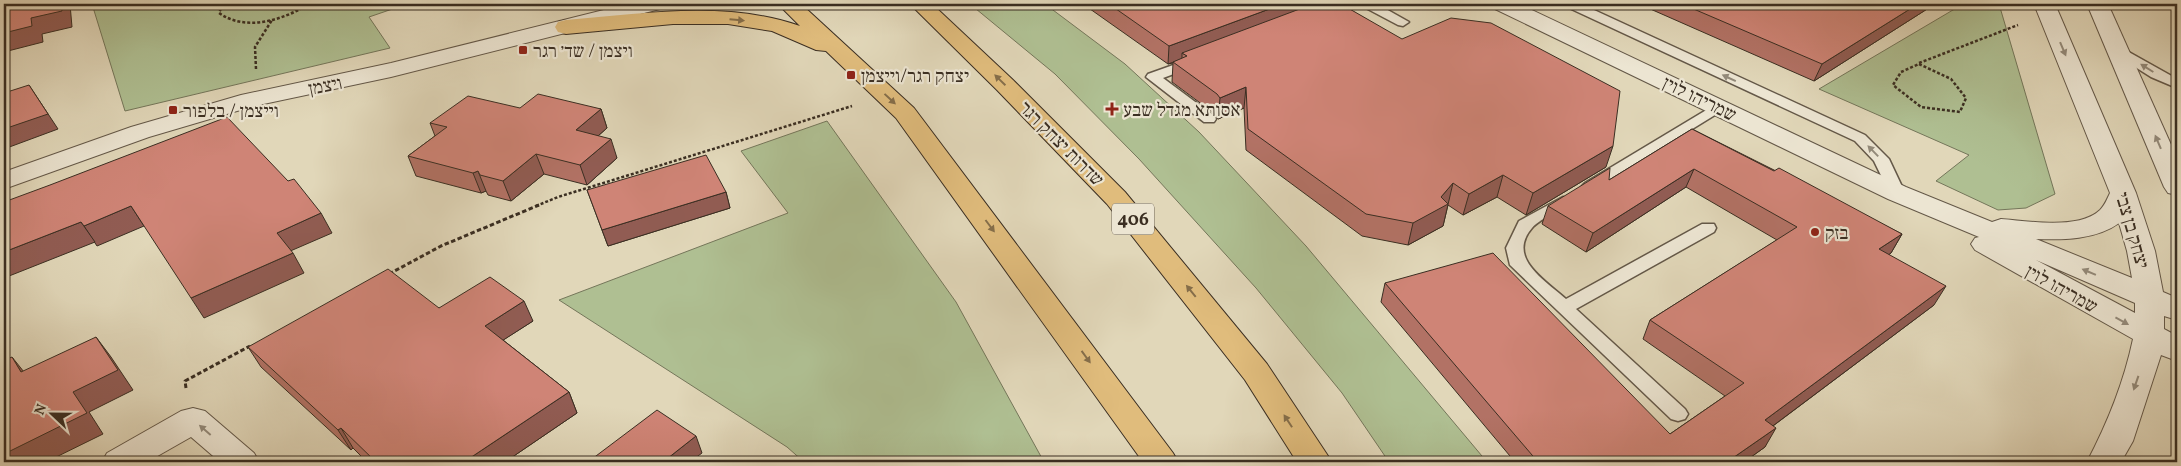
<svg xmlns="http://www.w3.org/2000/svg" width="2181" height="466" font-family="Vollkorn,'Frank Ruhl Libre',serif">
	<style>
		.green { fill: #afbf92; stroke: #74765a }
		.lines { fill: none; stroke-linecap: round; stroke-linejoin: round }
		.service-casing { stroke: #645848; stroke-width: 3 }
		.minor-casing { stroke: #645848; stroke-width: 2 }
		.primary-casing { stroke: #3a2e22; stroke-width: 2 }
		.path-far1 { stroke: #3a2e22; stroke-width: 2.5; stroke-dasharray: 3 2; stroke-linecap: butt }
		.path { stroke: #3a2e22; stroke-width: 3; stroke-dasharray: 4.5 2.5; stroke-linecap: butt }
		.service { fill: #ece5d2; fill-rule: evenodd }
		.minor { fill: #ece5d2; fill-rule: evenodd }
		.primary { fill: #e0bc7c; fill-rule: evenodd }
		.wall { fill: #b27265; stroke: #3a2e22 }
		.shaded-wall { fill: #915c53; stroke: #3a2e22 }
		.building { fill: #cf8476; stroke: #3a2e22 }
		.oneway { fill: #856e4a }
		.oneway2 { fill: #938a7a }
		.poi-dot { fill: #8f2418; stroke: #ece5d2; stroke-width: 2 }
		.labels { text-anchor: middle; stroke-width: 4.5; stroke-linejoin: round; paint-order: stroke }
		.shield { fill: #ece5d2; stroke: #6f6557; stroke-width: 1 }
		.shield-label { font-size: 18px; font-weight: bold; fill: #3a2e22 }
		.poi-label { font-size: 19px; fill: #3a2e22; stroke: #ece5d2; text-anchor: start }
		.street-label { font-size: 19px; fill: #3a2e22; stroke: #ece5d2 }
	</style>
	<rect width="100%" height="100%" fill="#e1d7b9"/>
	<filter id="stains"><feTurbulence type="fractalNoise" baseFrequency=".004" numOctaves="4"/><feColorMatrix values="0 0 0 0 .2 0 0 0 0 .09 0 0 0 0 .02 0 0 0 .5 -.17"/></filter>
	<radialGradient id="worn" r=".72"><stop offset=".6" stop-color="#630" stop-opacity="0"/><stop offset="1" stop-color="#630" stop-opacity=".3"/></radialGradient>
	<g class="green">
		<path d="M 92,4 L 407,4 L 369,17 L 390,48 L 125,111 Z"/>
		<path d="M 970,4 L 1045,4 L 1125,64 L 1199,132 L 1306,246 L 1487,462 L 1389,462 L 1342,393 L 1256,288 L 1139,159 L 1055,74 Z"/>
		<path d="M 1951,4 L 1999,4 L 2055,194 L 2026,208 L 1998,210 L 1936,181 L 1969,155 L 1819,89 L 1958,7 Z"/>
		<path d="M 827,121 L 956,302 L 1044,462 L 804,462 L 787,447 L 559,300 L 788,213 L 741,151 Z"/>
	</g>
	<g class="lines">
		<defs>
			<g id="service">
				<path d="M 1362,4 L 1377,4 L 1409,22 L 1403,26 L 1398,25 L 1364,7 Z"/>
				<path d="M 1565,4 L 1581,4 L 1865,135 L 1889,159 L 1905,193 L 1903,196 L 1891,196 L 1874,161 L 1855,141 L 1567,7 Z"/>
				<path d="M 2118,46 L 2177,79 L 2177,88 L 2151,77 L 2113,53 L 2111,50 Z"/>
				<path d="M 1193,58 L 1200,62 L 1198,65 L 1163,78 L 1214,116 L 1216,119 L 1214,122 L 1204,122 L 1146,77 L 1148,74 Z"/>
				<path d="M 1718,103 L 1725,107 L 1723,110 L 1595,189 L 1585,189 L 1582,186 L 1585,183 Z"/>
				<path d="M 1563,197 L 1569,199 L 1571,202 L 1569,205 C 1559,211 1538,220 1532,228 C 1506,258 1546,281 1566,299 L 1702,224 L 1714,224 L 1716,228 L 1714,232 L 1576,309 L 1685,409 L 1688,414 L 1685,419 L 1678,421 L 1671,419 L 1510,265 L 1506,248 L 1519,221 Z"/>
			</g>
			<g id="minor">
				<path d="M 628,4 L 663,4 L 660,9 L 391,77 L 254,106 L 149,137 L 4,189 L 4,172 L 131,127 L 241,95 L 391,63 Z"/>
				<path d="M 1492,4 L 1519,4 L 1906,187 L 1992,222 L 2001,219 C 2028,221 2079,230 2100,210 C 2105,205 2107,199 2110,193 L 2034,4 L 2055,4 L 2136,193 L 2155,251 L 2163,292 L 2177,298 L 2177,320 L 2164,316 L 2164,329 L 2177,336 L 2177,361 L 2161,355 L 2133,441 L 2121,462 L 2087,462 C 2107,424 2124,382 2133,339 L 1975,250 L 1971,244 L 1975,238 L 1979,237 L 1888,199 L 1495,9 ZM 2119,223 L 2127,251 L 2132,278 L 2036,239 C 2063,240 2096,240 2119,223 ZM 2036,260 L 2135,303 L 2135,313 Z"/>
				<path d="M 2087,4 L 2108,4 L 2177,158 L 2177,195 L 2168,193 L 2164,187 Z"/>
				<path d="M 193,408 L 205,411 L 254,453 L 259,462 L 220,462 L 191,437 L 147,462 L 102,462 L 107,453 L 181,411 Z"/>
			</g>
			<g id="primary">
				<path d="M 778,4 L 801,4 L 914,108 L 1173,453 L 1178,462 L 1143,462 L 896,118 L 826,51 L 816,50 L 772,31 L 728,24 L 673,24 L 566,34 L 558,32 L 555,27 L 558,22 L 566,20 C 643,14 726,0 800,26 Z"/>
				<path d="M 910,4 L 932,4 L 1013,80 L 1125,192 L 1267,364 L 1332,462 L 1297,462 L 1245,380 L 1107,204 L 997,90 Z"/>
			</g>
		</defs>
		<use href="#service" class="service-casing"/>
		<use href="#minor" class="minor-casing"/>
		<use href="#primary" class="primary-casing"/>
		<g class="path-far1">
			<path d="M 223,4 L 219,13 C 246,32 283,20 309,4"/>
			<path d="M 1919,63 L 2018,25"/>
			<path d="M 1919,64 L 1951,79 L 1966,98 L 1960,112 L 1921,107 L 1893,85 L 1901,72 Z"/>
			<path d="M 256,69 L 255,47 L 272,20"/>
			<path d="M 536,206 L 558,197 L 852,106"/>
		</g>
		<g class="path">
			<path d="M 389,274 L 441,246 L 539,205"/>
			<path d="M 186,388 L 185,381 L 250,346"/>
		</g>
		<use href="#service" class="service"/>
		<use href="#minor" class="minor"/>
		<use href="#primary" class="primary"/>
	</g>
	<g class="wall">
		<path d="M 1083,4 L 1341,4 L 1606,167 L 1526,215 L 1497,197 L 1463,215 L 1448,205 L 1443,226 L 1408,245 L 1362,236 L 1246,150 L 1244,108 L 1218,119 L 1215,114 L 1172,82 L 1173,63 L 1168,64 Z"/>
		<path d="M 1639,4 L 1935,4 L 1814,81 Z"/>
		<path d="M 601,109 L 607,128 L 598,136 L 617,158 L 587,185 L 544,174 L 511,201 L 488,195 L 486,191 L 481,193 L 416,176 L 408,156 L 435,136 L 430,123 Z"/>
		<path d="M 1692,129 L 1902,234 L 1891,253 L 1889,255 L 1934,305 L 1773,426 L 1765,447 L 1744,462 L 1515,462 L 1381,302 L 1385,283 L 1670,434 L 1725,396 L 1643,339 L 1650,320 L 1777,240 L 1686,187 L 1586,252 L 1542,224 L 1548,206 L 1609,180 Z"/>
		<path d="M 587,190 L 726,192 L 730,208 L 608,246 Z"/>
		<path d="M 439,308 L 533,321 L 503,340 L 569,392 L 577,413 L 505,462 L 367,462 L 353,448 L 351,450 L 261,367 L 248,347 Z"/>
	</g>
	<g class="shaded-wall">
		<path d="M 61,4 L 70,4 L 72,27 L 42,34 L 43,42 L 4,52 L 4,33 L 31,18 Z"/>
		<path d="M 1283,4 L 1315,4 L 1187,56 L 1182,53 L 1182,59 L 1168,64 L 1169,46 Z"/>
		<path d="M 1918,4 L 1935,4 L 1814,81 L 1822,64 Z"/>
		<path d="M 29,85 L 58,129 L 4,149 L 4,129 Z"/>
		<path d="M 1246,87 L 1244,108 L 1218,119 L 1220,98 Z"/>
		<path d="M 601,109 L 607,128 L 582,150 L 576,130 Z"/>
		<path d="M 611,139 L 617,158 L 587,185 L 580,165 Z"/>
		<path d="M 1613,146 L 1606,167 L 1526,215 L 1533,193 Z"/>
		<path d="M 536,154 L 544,174 L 511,201 L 503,181 Z"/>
		<path d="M 1694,169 L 1686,187 L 1586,252 L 1593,233 Z"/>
		<path d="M 478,171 L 486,191 L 481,193 L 473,173 Z"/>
		<path d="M 1503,175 L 1497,197 L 1463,215 L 1469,194 Z"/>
		<path d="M 1453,183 L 1443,226 L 1408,245 L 1413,223 L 1441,197 Z"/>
		<path d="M 726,192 L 730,208 L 608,246 L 602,230 Z"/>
		<path d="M 131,206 L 144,226 L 97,246 L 84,226 Z"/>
		<path d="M 321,213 L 332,233 L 288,252 L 277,233 Z"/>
		<path d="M 81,222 L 95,242 L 4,278 L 4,252 Z"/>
		<path d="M 1902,234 L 1891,253 L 1869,268 L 1879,249 Z"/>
		<path d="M 293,253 L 304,273 L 204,318 L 191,298 Z"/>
		<path d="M 1946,286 L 1934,305 L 1754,440 L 1765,420 Z"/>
		<path d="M 524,301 L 533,321 L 494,346 L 485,326 Z"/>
		<path d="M 96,337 L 111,357 L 133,390 L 89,412 L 103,434 L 46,462 L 4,462 L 4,454 Z"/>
		<path d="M 12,357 L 28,377 L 21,372 Z"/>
		<path d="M 569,392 L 577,413 L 505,462 L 464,462 Z"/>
		<path d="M 341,428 L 353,448 L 351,450 L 338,430 Z"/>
		<path d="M 1776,428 L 1765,447 L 1744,462 L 1727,462 Z"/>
		<path d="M 696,436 L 702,453 L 690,462 L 663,462 Z"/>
	</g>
	<g class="building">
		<path d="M 4,4 L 61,4 L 62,11 L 31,18 L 32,26 L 4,33 Z"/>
		<path d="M 1109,4 L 1283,4 L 1169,46 Z"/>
		<path d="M 1313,4 L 1341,4 L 1402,39 L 1451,18 L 1491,23 L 1620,91 L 1613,146 L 1533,193 L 1503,175 L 1469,194 L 1453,183 L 1441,197 L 1448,204 L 1413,223 L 1366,214 L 1248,129 L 1246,87 L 1220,98 L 1217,94 L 1173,62 L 1187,56 L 1182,53 Z"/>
		<path d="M 1682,4 L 1918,4 L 1822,64 Z"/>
		<path d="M 29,85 L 48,114 L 4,129 L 4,93 Z"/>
		<path d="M 538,94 L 601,109 L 576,130 L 611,139 L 580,165 L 536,154 L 503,181 L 480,175 L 478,171 L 473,173 L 408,156 L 447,127 L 430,123 L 468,96 L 520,108 Z"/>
		<path d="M 227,117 L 288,181 L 294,179 L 321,213 L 277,233 L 293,253 L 191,298 L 131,206 L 84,226 L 81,222 L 4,252 L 4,202 L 50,185 Z"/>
		<path d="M 1692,129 L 1774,171 L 1779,168 L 1902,234 L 1879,249 L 1946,286 L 1765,420 L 1776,428 L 1727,462 L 1538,462 L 1385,283 L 1493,253 L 1670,434 L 1744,383 L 1650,320 L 1797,227 L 1694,169 L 1593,233 L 1548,206 L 1610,168 L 1609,180 Z"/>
		<path d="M 706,155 L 726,192 L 602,230 L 587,190 Z"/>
		<path d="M 388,269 L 439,308 L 490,277 L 524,301 L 485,326 L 569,392 L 464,462 L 376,462 L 341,428 L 338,430 L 248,347 Z"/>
		<path d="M 96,337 L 118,370 L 73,392 L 87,413 L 4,454 L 4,355 L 7,359 L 12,357 L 21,372 Z"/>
		<path d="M 657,410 L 696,436 L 663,462 L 588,462 Z"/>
	</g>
	<defs><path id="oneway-solid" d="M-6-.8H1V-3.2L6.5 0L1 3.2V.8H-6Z" transform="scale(1.25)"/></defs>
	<g class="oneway">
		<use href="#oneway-solid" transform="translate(737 20) rotate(5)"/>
		<use href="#oneway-solid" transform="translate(1000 80) rotate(-136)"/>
		<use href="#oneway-solid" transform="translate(890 99) rotate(43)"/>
		<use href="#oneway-solid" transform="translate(990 226) rotate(53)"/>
		<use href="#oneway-solid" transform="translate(1191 291) rotate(-129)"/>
		<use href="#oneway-solid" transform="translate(1086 357) rotate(54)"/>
		<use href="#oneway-solid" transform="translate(1288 421) rotate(-123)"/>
	</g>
	<g class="oneway2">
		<use href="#oneway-solid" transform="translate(2063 49) rotate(67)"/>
		<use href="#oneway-solid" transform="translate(2147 68) rotate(-148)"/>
		<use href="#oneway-solid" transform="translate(1729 78) rotate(-155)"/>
		<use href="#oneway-solid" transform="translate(2158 142) rotate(-113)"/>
		<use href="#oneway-solid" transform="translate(1873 151) rotate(-134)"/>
		<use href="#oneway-solid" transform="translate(2089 272) rotate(-157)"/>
		<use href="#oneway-solid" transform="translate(2122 321) rotate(29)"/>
		<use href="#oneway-solid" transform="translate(2136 383) rotate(109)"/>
		<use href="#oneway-solid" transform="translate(205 430) rotate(-139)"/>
	</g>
	<g class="poi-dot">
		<rect x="518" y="45" width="10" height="10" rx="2.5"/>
		<rect x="846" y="70" width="10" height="10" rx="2.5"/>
		<path d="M1109.5 101.5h5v5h5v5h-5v5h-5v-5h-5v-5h5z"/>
		<rect x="168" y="105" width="10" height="10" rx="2.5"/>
		<circle cx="1815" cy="232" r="5"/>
	</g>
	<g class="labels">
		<rect class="shield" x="1112" y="203.5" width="42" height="31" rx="4"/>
		<g class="shield-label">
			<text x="1133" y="225">406</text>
		</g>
		<g class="poi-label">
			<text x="533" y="57">ויצמן / שד׳ רגר</text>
			<text x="861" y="82">יצחק רגר/וייצמן</text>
			<text x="1123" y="116">אסותא מגדל שבע</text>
			<text x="183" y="117">וייצמן / בלפור</text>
			<text x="1825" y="239">בזק</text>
		</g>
		<g class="street-label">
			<text transform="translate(325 85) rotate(-11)" y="7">ויצמן</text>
			<text transform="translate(1700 98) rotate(26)" y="7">שמריהו לוין</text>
			<text transform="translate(1062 143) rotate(45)" y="7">שדרות יצחק רגר</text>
			<text transform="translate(2133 230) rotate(74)" y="7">יצחק בן צבי</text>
			<text transform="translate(2062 288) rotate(29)" y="7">שמריהו לוין</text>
		</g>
	</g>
	<rect width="2181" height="466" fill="none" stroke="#e1d7b9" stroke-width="20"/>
	<rect x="5" y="5" width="2171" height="456" fill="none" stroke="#3a2e22" stroke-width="2.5"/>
	<rect x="10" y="10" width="2161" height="446" fill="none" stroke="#3a2e22"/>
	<g transform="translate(52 414) rotate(292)" stroke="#ece5d2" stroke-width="4" paint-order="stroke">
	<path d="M0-4L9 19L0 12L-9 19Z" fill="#3a2e22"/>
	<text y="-8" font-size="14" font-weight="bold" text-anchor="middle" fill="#3a2e22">N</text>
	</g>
	<rect width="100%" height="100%" filter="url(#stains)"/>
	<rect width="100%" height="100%" fill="url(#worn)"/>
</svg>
